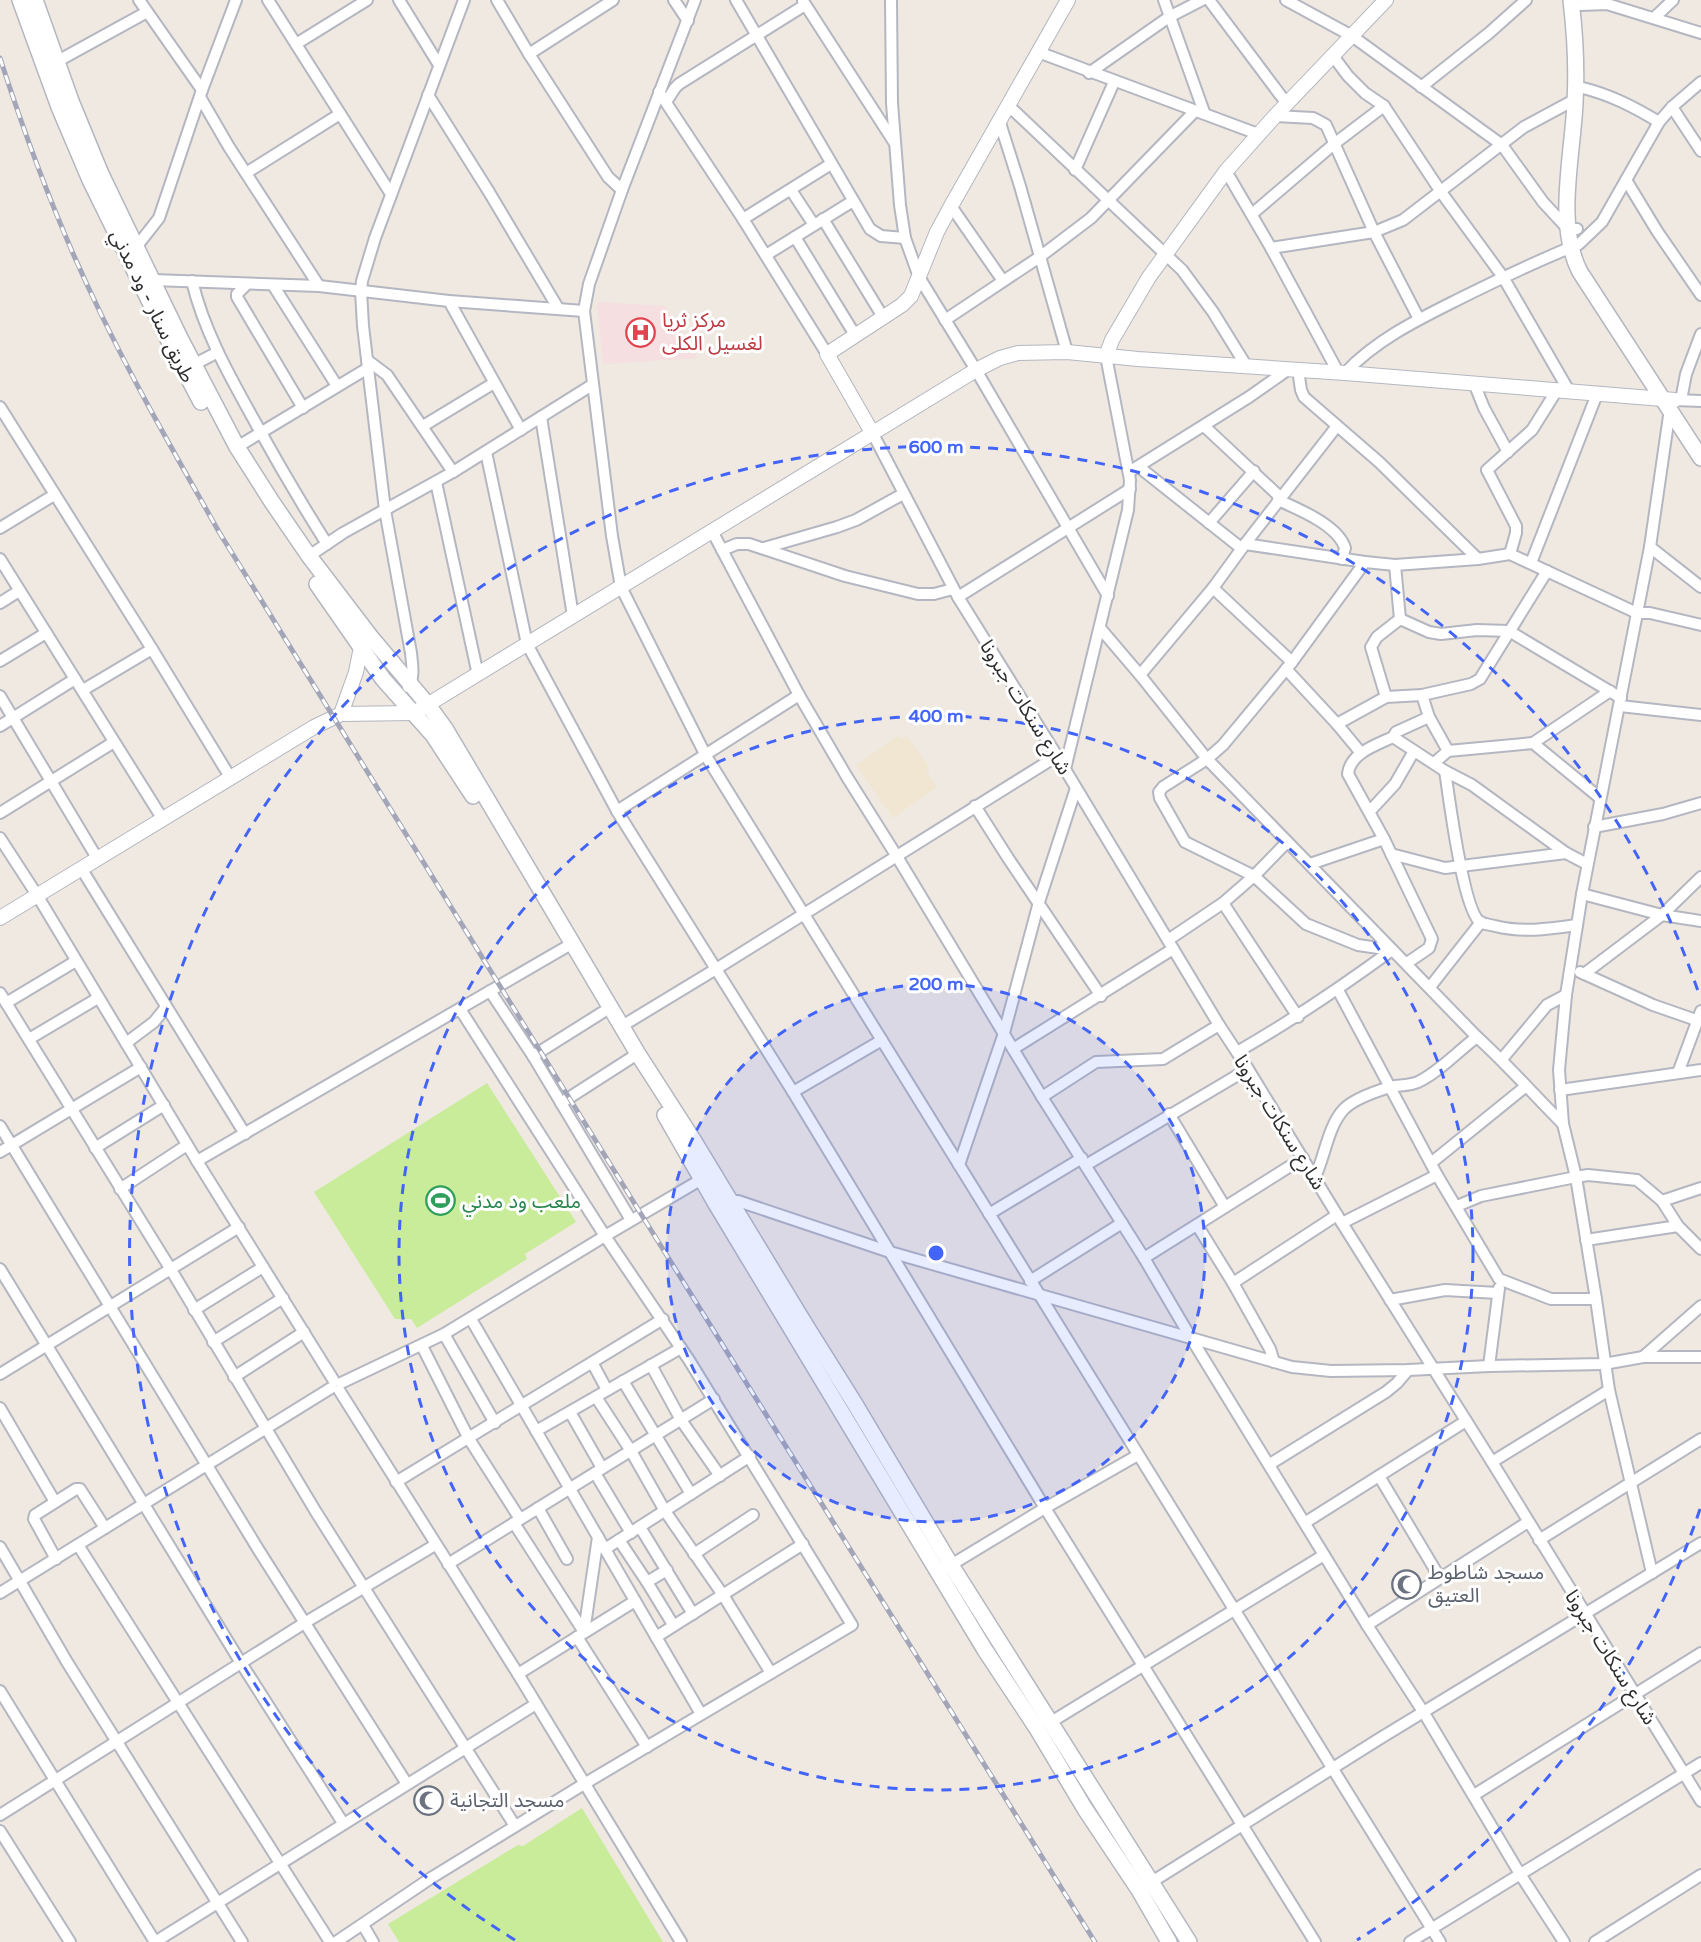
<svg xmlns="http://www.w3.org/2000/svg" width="1701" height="1942" font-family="'Varela Round','Noto Sans Arabic',sans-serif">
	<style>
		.education { fill: #f0e6d1 }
		.medical { fill: #f5dfe0 }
		.pitch { fill: #c9ec9a }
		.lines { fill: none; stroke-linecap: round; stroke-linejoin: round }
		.minor-casing { stroke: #b4b7c1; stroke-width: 14 }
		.tertiary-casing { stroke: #b4b7c1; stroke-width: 16 }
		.secondary-casing { stroke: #b4b7c1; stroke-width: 18 }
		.minor { stroke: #fff; stroke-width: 10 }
		.tertiary { stroke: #fff; stroke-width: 14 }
		.secondary { stroke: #fff; stroke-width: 15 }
		.rail-casing { stroke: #a3a6b8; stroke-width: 5 }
		.rail { stroke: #fff; stroke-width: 3; stroke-dasharray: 9; stroke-linecap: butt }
		.ring { fill: none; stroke: #4264fb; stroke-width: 3; stroke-dasharray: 10 8 }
		.labels { text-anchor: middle; stroke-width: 6; stroke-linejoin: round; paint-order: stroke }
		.street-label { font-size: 20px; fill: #2e2e2e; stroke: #fff }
		.health-label { font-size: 20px; fill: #be3a42; stroke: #fff; text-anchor: start }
		.leisure-label { font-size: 20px; fill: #27864d; stroke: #fff; text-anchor: start }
		.worship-label { font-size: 20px; fill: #5b616d; stroke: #fff; text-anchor: start }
		.centre { fill: #4264fb; stroke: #fff; stroke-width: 3 }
		.ring-label { font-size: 18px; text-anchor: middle; font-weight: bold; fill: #4264fb; stroke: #fff; stroke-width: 6; stroke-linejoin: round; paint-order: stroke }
	</style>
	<rect width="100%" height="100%" fill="#efe9e1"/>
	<path class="education" d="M 898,736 L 901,739 L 907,736 L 930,768 L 926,771 L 937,787 L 893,818 L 856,765 Z"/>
	<path class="medical" d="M 597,302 L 665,306 L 698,358 L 603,364 Z"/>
	<g class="pitch">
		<path d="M 487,1083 L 576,1222 L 525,1254 L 527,1259 L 417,1328 L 411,1319 L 395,1319 L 314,1192 Z"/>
		<path d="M 582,1808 L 663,1942 L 399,1942 L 388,1924 L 518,1845 L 523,1846 Z"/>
	</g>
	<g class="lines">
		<defs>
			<g id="minor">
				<path d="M 139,0 L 202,90"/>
				<path d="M 268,0 L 391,194"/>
				<path d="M 399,0 L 439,65"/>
				<path d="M 497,0 L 529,54 L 608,177 L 622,190"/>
				<path d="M 674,0 L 688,21"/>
				<path d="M 695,0 L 622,190 L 589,284 L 584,311 L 612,536 L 621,587 L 706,756 L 1440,1942"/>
				<path d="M 736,0 L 870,229 L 881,236 L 905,238"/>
				<path d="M 891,0 L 892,103 L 900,205 L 905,238 L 919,277 L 976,370 L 1108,596"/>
				<path d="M 1164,0 L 1204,112"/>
				<path d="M 1209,0 L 1287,104"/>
				<path d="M 1286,0 L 1352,36 L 1502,145 L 1543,202 L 1568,229 L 1577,229"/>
				<path d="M 803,1 L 894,142"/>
				<path d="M 1580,5 L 1607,4 L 1701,33"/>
				<path d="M 1655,17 L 1673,0"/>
				<path d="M 296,44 L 367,0"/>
				<path d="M 1038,52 L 1258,134"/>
				<path d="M 529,54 L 613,0"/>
				<path d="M 1333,56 L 1348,76 L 1365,93 L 1384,106 L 1441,192 L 1503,277 L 1569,391"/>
				<path d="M 56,62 L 147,12"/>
				<path d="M 1089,73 L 1169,17 L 1202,0"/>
				<path d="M 1421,87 L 1489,33 L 1526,0"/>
				<path d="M 1583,88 C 1611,95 1634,107 1659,122"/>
				<path d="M 659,92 L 743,219 L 827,354"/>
				<path d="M 428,95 L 489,192 L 558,308"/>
				<path d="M 200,97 L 229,147 L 319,286"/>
				<path d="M 666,102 L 675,88 L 679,84 L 805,5"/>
				<path d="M 1009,106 L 1182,270 L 1213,312 L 1247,367"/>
				<path d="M 1672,107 L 1701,151"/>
				<path d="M 1275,116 L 1313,118 L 1326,125 L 1374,232 L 1419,319"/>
				<path d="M 1000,123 L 1020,186 L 1067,352"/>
				<path d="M 1075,170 L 1114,82"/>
				<path d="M 1226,171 L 1271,248 L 1338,372"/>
				<path d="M 246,173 L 340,114"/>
				<path d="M 1626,180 L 1657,231 L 1701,295"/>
				<path d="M 791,190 L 814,225"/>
				<path d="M 951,206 L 1003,281"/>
				<path d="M 1252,214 L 1334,144 L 1384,106"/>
				<path d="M 743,219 L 831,164"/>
				<path d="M 823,219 L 883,317"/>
				<path d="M 795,237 L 855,335"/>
				<path d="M 137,246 L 159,218 L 202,90 L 236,0"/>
				<path d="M 1271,248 L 1374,232 L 1403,220 L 1524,127 L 1576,99"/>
				<path d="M 766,255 L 853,201"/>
				<path d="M 153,280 L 319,286 L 449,301 L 584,311"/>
				<path d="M 192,281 C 204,331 229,375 254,420 C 277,462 301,503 327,544"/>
				<path d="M 247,284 L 237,294 L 237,297 L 303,408"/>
				<path d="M 273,285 L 337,386"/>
				<path d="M 449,301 L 521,430"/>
				<path d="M 945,320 L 1041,256 L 1091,218 L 1195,111"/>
				<path d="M 367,360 L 387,375 L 453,472"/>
				<path d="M 193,365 L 218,352"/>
				<path d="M 1298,370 L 1301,390 L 1304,397 L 1379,462 L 1478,559"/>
				<path d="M 1345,373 C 1376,340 1417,320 1457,300 C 1497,280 1537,261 1579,244 L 1602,222 L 1659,122 L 1672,107 L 1701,82"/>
				<path d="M 1474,383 L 1484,408 L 1508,452"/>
				<path d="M 1675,400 L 1701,401"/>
				<path d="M 1681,400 L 1686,374 L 1701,334"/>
				<path d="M 0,407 L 152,649 L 230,777"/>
				<path d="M 541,417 L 573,616"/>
				<path d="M 423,426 L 494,383"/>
				<path d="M 1204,426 L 1280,497"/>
				<path d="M 873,434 L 958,597 L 1057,756 L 1219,1025 L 1248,1069 L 1342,1223 L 1492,1462 L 1701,1801"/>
				<path d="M 237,447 L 368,368"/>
				<path d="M 486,452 L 527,644 L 617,811 L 793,1092 L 1045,1508 L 1315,1942"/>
				<path d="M 1139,467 L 1241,548"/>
				<path d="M 1129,472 L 1249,397 L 1289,369"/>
				<path d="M 436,482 L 478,675"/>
				<path d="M 1278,500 C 1298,509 1338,525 1345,548 L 1342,559"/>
				<path d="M 1209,523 L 1254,471"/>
				<path d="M 0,528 L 54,495"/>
				<path d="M 712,531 L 799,695 L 847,777 L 896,855 L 1042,1097 L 1144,1258 L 1191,1338 L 1367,1625 L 1424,1713 L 1520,1874 L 1564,1942"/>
				<path d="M 1245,544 L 1365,562 L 1395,565 L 1478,559 L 1510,554 L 1637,613 L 1650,613 L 1701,625"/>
				<path d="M 1650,547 L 1701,587"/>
				<path d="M 764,548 L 837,527 L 856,520 L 903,494"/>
				<path d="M 722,550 L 737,544 L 749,544 L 845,576 L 918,594 L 934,594 L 953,589"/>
				<path d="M 1510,554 L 1516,533 L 1516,526 L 1487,470 L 1532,430 L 1557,390"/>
				<path d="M 309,556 L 343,533 L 453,472 L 592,385"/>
				<path d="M 0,559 L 162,818"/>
				<path d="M 1365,562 L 1292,662 L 1223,745 L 1207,759 L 1163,787 L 1159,792 L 1160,798 L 1185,842 L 1254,876 L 1306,924 L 1358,945 L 1392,950"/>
				<path d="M 1531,563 L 1597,394"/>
				<path d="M 1395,565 L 1400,619"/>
				<path d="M 1213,588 L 1292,662"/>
				<path d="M 958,597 L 1130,489"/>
				<path d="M 0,603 L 19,591"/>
				<path d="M 1100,628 L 1140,675 L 1207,759 L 1477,1037 C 1507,1064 1534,1095 1563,1124"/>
				<path d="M 0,661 L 46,633"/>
				<path d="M 1286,669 L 1337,724 L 1361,753"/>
				<path d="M 1140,675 L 1213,588 L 1245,544 L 1337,426"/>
				<path d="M 408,687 C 415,678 412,664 411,653 L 385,510 L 363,326 L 361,291 L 362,281 L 375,238 L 464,0"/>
				<path d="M 83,690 L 152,649"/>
				<path d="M 1422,695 L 1429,717 L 1448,751"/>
				<path d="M 0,696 L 97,858"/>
				<path d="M 1386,697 L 1371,647 L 1377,637 L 1400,619 L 1429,632 L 1441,634 L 1477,630 L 1509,631 L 1621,698"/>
				<path d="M 1620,706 L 1701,715"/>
				<path d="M 1337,724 L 1386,697 L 1422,695 L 1471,684 L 1480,679 L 1547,571"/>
				<path d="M 0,726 L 75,679"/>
				<path d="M 1393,737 L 1396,732 L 1429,717"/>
				<path d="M 1533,743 L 1600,798"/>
				<path d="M 1434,763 L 1448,751 L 1533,743 L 1610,691"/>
				<path d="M 1065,769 L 1128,510 L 1130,480 L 1106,356"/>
				<path d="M 1445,771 C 1449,796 1463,912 1481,923 C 1485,924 1491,925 1495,926 C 1523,933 1549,929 1577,925"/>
				<path d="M 975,806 L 1008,858 L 1101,996"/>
				<path d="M 617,811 L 799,695"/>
				<path d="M 1370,811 L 1395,784 L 1414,751"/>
				<path d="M 0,813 L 114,742"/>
				<path d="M 1594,827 L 1663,814 L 1701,803"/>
				<path d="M 0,838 L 37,895 L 197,1161 L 334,1381"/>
				<path d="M 1391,854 L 1445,868 L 1566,853 L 1587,864"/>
				<path d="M 1310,864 L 1384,839"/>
				<path d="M 81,868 L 245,1134"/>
				<path d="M 1582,894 L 1662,915 L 1701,921"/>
				<path d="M 1223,903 L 1298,1017"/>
				<path d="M 1168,940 L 1223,903 L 1254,876 L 1287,842"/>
				<path d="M 1407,963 L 1429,948 L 1432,939 L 1384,839 L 1348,774 C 1350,753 1376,745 1393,737 L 1445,771 L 1472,785 L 1566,853"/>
				<path d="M 1580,972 L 1653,1005 L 1696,1020"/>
				<path d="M 1584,974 L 1662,915 L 1701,877"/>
				<path d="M 1430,987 L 1481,922"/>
				<path d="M 1338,990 L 1437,1175 L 1499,1279 L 1551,1299 L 1596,1299"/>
				<path d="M 490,991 L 533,1056 L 631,1220"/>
				<path d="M 0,993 L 170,1268 L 316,1512 L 515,1826"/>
				<path d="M 6,1003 L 76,961"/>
				<path d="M 622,1026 L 716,969 L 1057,756"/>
				<path d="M 29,1039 L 98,998"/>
				<path d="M 126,1043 L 154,1022 L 166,1007"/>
				<path d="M 1013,1049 L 1173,949"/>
				<path d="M 1237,1052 C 1293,1020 1340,988 1392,950"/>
				<path d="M 533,1056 L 603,1012"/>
				<path d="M 1502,1059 L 1547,1005 L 1566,995"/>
				<path d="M 1678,1073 L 1701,1011"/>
				<path d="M 1560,1090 L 1701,1070"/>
				<path d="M 793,1092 L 882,1040"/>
				<path d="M 1042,1097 L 1096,1062 L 1163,1059 L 1219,1025"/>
				<path d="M 561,1103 L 631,1058"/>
				<path d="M 1169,1114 L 1225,1207"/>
				<path d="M 0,1126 L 258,1549 L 407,1784"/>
				<path d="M 95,1148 L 164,1105"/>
				<path d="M 0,1152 L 141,1067"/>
				<path d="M 197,1161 L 573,943"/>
				<path d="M 1431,1163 L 1525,1087"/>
				<path d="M 959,1165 L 1004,1033 L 1039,902 L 1076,788"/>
				<path d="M 1086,1165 L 1248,1069"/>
				<path d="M 1315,1177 C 1325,1156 1328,1126 1344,1109 C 1354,1099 1377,1091 1390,1087 C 1399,1085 1409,1086 1418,1082 C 1439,1072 1458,1051 1477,1037"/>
				<path d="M 120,1189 L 187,1145"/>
				<path d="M 725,1201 L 738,1201 L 890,1252 L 1292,1367 L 1331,1371 L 1408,1370 L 1489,1366 L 1604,1364 L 1643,1357 L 1701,1357"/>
				<path d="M 1662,1201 L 1701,1188"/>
				<path d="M 1457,1206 L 1481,1196 L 1576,1177 L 1588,1175 L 1637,1180 L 1662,1201 L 1678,1226 L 1701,1249"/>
				<path d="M 989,1214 L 1082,1158"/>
				<path d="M 1342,1223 L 1437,1175"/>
				<path d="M 1197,1225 L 1233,1283 L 1270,1349 L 1274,1362"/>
				<path d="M 1586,1240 L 1678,1226"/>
				<path d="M 1144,1258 L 1303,1158"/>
				<path d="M 0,1269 L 241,1663 L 343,1823"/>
				<path d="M 1030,1281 L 1122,1223"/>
				<path d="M 1233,1283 L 1337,1215"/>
				<path d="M 1390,1300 L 1445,1290 L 1498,1293"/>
				<path d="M 194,1310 L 263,1267"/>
				<path d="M 471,1319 L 701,1714"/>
				<path d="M 444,1334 L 495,1423"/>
				<path d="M 213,1342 L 283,1298"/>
				<path d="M 422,1346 L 469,1439 L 520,1519"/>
				<path d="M 1643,1357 L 1701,1306"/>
				<path d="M 593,1364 L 607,1390"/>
				<path d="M 651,1365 L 681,1420 L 720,1476"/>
				<path d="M 1489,1366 L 1499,1288"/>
				<path d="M 0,1374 L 239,1227"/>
				<path d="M 234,1377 L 304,1332"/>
				<path d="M 623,1381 L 691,1494"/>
				<path d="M 341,1383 L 444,1334 L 605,1236 L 707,1176"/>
				<path d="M 339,1390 L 518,1674 L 681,1942"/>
				<path d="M 596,1397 L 631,1451 L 665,1511 L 723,1595 L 771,1673"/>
				<path d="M 0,1408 L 55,1502"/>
				<path d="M 570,1412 L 602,1468"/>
				<path d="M 536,1431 L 681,1348"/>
				<path d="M 1492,1462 L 1609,1390"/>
				<path d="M 1270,1464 L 1386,1392 L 1397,1383 L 1408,1370"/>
				<path d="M 595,1473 L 631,1533"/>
				<path d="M 1379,1476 L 1440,1578"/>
				<path d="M 396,1482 L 663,1319"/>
				<path d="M 538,1508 L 567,1559"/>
				<path d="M 1306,1522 L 1466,1421"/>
				<path d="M 514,1523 L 584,1632"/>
				<path d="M 640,1527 L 693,1614"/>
				<path d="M 619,1540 L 647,1582 L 667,1570"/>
				<path d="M 1539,1540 L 1701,1439"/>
				<path d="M 78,1545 L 330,1942"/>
				<path d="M 0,1547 L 67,1662 L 242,1942"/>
				<path d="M 605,1549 L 750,1456"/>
				<path d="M 694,1554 L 753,1515"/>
				<path d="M 56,1559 L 34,1519 L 35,1515 L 76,1489 L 80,1489 L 105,1528"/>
				<path d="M 448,1564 L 714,1399"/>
				<path d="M 946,1568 L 1045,1508 L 1138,1455"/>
				<path d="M 1652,1573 L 1609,1390 L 1596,1299 L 1576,1177 L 1563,1124 L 1559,1070 L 1566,995 L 1582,894 L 1650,547 L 1670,409"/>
				<path d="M 647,1582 L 672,1623"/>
				<path d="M 0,1593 L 331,1388"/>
				<path d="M 1367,1625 L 1528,1522"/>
				<path d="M 584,1632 L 598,1537"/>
				<path d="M 577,1637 L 647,1747"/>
				<path d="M 656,1637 L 803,1544"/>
				<path d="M 518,1674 L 635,1601"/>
				<path d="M 0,1691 L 155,1942"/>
				<path d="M 1051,1722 L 1324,1555"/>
				<path d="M 1474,1795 L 1701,1653"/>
				<path d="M 0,1815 L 306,1622 L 435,1545"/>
				<path d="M 0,1831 L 70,1942"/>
				<path d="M 1147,1885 L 1379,1739 L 1701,1543"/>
				<path d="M 363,1925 L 373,1942"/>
				<path d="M 155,1942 L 536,1704"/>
				<path d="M 336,1942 L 431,1878 L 584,1784 L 852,1625 L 689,1360 L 605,1236 L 460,1009"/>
				<path d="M 1410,1942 L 1701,1763"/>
				<path d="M 1595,1942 L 1701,1875"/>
			</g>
			<g id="tertiary">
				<path d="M 1106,356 L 1112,340 L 1149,277 L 1226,171 L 1275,116 L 1386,0"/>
				<path d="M 873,434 L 827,354 L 902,305 L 911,296 L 937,232 L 951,206 L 1068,0"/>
				<path d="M 341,714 L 356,672 L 361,647"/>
				<path d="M 0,918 L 314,727 L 341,714 L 414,713 L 976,370 L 1000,358 L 1018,353 L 1067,352 L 1138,359 L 1345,373 L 1675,400"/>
			</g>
			<g id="secondary">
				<path d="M 20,0 L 59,107 L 90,180 L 171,345 L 201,402"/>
				<path d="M 35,0 L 71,101 L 101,174 L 180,338 L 237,447 L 272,502 L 309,556 L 370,636 L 428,705 L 446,730 L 638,1054 L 692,1138 L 806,1326 L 855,1404 L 951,1565 L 1189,1942"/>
				<path d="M 1571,0 C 1575,34 1577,68 1575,102 C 1573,155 1555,224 1580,272 L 1701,458"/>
				<path d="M 317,584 L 383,679 L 433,735 L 473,796"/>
				<path d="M 665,1115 L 716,1204 L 985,1650 L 1036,1727 L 1085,1809 L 1139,1890 L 1169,1942"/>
			</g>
		</defs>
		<use href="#minor" class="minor-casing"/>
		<use href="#tertiary" class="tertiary-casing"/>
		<use href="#secondary" class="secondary-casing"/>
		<use href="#minor" class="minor"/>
		<use href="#tertiary" class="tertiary"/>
		<use href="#secondary" class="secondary"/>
		<defs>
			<path id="rail" d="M 0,58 C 28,145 60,230 100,312 C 136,387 178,459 219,532 L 641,1214 L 1095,1942"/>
		</defs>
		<use href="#rail" class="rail-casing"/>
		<use href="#rail" class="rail"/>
	</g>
	<circle cx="936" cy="1253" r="269" fill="#4264fb" fill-opacity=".12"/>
	<g class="ring">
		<circle cx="936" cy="1253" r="269"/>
		<circle cx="936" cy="1253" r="537"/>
		<path d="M1700 1509A806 806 0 0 1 1357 1940M515 1940A806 806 0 1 1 1700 997"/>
	</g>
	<defs>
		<symbol id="hospital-ring" viewBox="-11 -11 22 22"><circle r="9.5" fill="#fff" stroke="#e0444e" stroke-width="1.5"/><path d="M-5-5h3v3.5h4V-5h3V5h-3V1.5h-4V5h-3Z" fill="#e0444e"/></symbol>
		<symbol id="stadium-ring" viewBox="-11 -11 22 22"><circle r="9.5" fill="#fff" stroke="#2e9e5b" stroke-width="1.5"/><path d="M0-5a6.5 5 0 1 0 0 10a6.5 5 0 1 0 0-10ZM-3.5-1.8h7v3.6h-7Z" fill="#2e9e5b"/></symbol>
		<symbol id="mosque-ring" viewBox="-11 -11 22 22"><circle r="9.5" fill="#fff" stroke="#6b7280" stroke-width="1.5"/><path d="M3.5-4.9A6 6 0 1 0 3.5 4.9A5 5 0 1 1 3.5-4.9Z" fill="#6b7280"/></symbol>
	</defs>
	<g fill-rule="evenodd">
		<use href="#hospital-ring" x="624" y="316" width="33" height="33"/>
		<use href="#stadium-ring" x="424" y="1184" width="33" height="33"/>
		<use href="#mosque-ring" x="1390" y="1568" width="33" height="33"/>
		<use href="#mosque-ring" x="412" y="1784" width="33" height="33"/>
	</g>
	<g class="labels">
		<g class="street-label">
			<text transform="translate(153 306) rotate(64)" y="7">طريق سنار - ود مدني</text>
			<text transform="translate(1026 707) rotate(58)" y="7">شارع سنكات جبرونا</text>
			<text transform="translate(1280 1122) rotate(58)" y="7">شارع سنكات جبرونا</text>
			<text transform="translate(1611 1657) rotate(58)" y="7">شارع سنكات جبرونا</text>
		</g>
		<g class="health-label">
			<text x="662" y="327">مركز ثريا<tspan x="662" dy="23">لغسيل الكلى</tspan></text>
		</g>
		<g class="leisure-label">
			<text x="462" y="1208">ملعب ود مدني</text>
		</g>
		<g class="worship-label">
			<text x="1428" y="1579">مسجد شاطوط<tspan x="1428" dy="23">العتيق</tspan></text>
			<text x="450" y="1807">مسجد التجانية</text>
		</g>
	</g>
	<circle cx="936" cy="1253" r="9" class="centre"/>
	<g class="ring-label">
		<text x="936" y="453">600 m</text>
		<text x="936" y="722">400 m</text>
		<text x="936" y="990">200 m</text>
	</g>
</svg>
